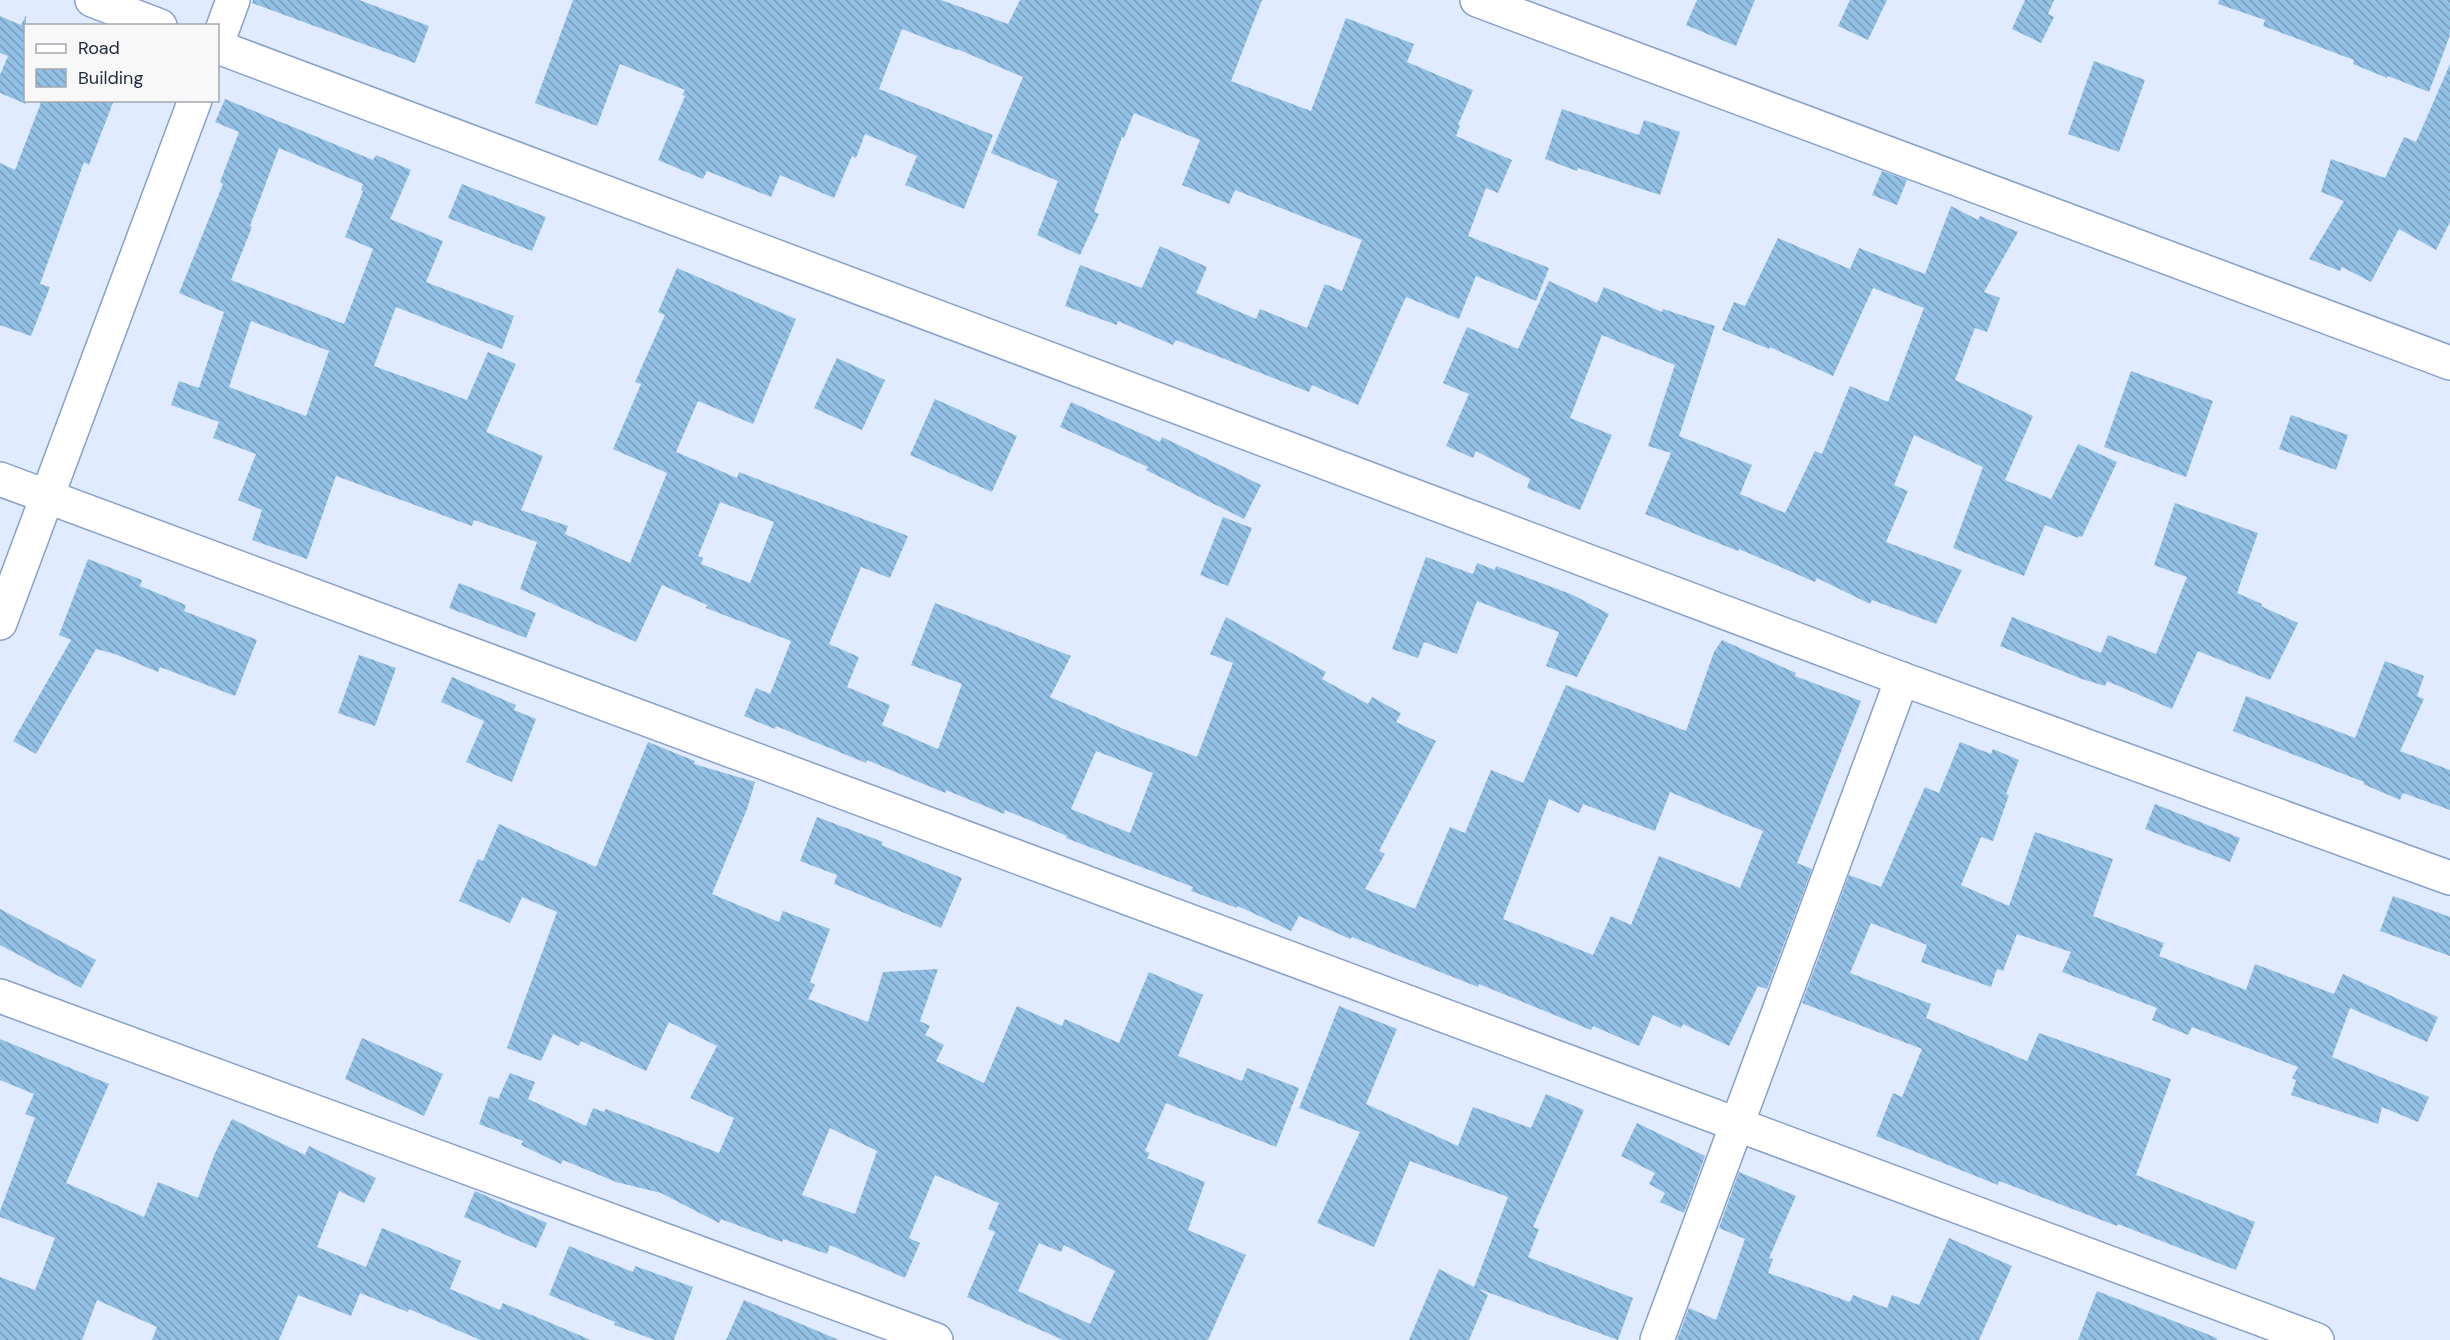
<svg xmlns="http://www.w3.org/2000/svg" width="2450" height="1340" font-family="'DM Sans',sans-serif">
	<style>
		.building { fill: url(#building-back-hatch); fill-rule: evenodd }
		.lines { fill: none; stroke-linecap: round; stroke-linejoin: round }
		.minor-casing { stroke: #879fcc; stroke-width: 36 }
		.major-casing { stroke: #879fcc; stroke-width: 36 }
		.minor { stroke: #fff; stroke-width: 33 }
		.major { stroke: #fff; stroke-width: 33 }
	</style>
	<defs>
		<pattern id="building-back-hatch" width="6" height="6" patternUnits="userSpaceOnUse" patternTransform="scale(1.5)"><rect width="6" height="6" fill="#93c1e6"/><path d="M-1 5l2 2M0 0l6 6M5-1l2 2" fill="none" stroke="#789dbc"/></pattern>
	</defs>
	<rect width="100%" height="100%" fill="#e1ebff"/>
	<g class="building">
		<path d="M 253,0 L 359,0 L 429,26 L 415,63 L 252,3 Z"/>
		<path d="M 573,0 L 941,0 L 1008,24 L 1020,0 L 1262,0 L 1231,81 L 1311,111 L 1346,18 L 1414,44 L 1407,62 L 1473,90 L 1458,125 L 1460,126 L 1456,136 L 1512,160 L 1498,193 L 1486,188 L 1468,236 L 1549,268 L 1536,301 L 1476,276 L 1459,319 L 1406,297 L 1358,405 L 1312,385 L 1309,392 L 1176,340 L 1173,345 L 1118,321 L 1117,325 L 1065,306 L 1080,265 L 1142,288 L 1160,246 L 1207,267 L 1196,293 L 1256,319 L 1260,309 L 1307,328 L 1325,284 L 1342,291 L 1362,240 L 1235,190 L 1229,204 L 1182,185 L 1200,140 L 1134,113 L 1124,138 L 1122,137 L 1094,212 L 1099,214 L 1080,255 L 1037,235 L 1058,181 L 991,153 L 1023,77 L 957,49 L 956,50 L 902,29 L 879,89 L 993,135 L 964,209 L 905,185 L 917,156 L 865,134 L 856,158 L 852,156 L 834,198 L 780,175 L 771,197 L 707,171 L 703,179 L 658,160 L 685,96 L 682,95 L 685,90 L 620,64 L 597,126 L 535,103 Z"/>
		<path d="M 1697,0 L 1755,0 L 1736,46 L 1686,25 Z"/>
		<path d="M 1850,0 L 1887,0 L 1868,40 L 1838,26 Z"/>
		<path d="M 2025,0 L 2054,0 L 2048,14 L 2054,17 L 2041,43 L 2012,29 Z"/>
		<path d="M 2219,0 L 2450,0 L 2450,35 L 2429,92 L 2388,76 L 2387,78 L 2353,64 L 2354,60 L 2263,26 L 2265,20 L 2218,4 Z"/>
		<path d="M 26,15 L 26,104 L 0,93 L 0,75 L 8,56 L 0,53 L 0,16 L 21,25 Z"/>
		<path d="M 2094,61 L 2145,80 L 2119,152 L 2068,134 Z"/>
		<path d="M 2450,64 L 2450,222 L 2436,250 L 2399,229 L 2371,282 L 2342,267 L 2340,271 L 2309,259 L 2344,201 L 2321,192 L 2331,159 L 2385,178 L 2404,137 L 2416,142 Z"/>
		<path d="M 225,99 L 373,160 L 376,155 L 411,170 L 390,219 L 443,241 L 426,282 L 514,316 L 502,349 L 396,307 L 374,366 L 467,400 L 488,352 L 516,364 L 486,432 L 543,456 L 521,510 L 568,526 L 565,534 L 630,563 L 667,473 L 613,449 L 641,384 L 635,382 L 665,315 L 658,312 L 677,268 L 796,319 L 753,424 L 698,401 L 676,452 L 737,478 L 739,472 L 908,536 L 890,578 L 861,567 L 829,644 L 859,657 L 847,687 L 890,705 L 882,725 L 938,749 L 962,684 L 911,665 L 935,603 L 1071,656 L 1050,697 L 1126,730 L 1197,757 L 1233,663 L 1210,654 L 1226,617 L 1326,672 L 1322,679 L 1368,704 L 1372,697 L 1401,713 L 1396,722 L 1436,741 L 1379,851 L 1385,854 L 1365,889 L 1415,909 L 1450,827 L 1465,833 L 1491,770 L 1523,783 L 1566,685 L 1686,731 L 1714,652 L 1722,640 L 1796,673 L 1795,676 L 1861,701 L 1797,863 L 1812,869 L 1767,989 L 1758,986 L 1729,1046 L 1683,1024 L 1681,1028 L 1653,1015 L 1639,1046 L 1593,1026 L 1591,1030 L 1479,984 L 1478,987 L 1352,937 L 1350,939 L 1299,916 L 1291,931 L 1238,906 L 1237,908 L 1191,891 L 1193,887 L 1066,838 L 1067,836 L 1005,810 L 1004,814 L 946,790 L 945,793 L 867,760 L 866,763 L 776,726 L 775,729 L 744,716 L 756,688 L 770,694 L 791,641 L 706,608 L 707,605 L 662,585 L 636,642 L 520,589 L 537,542 L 474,520 L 472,526 L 336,476 L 307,559 L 252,540 L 262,510 L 238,500 L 256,454 L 213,438 L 219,422 L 171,405 L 179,381 L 199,388 L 224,312 L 179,293 L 223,184 L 220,182 L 239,132 L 215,122 ZM 279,148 L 363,184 L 361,190 L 363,191 L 345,237 L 373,249 L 344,324 L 231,280 L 252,227 L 250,226 ZM 251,321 L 329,351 L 306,416 L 229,387 ZM 720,502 L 774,522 L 750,583 L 701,564 L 703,558 L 698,556 ZM 1096,751 L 1153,773 L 1130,833 L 1071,809 ZM 1670,792 L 1763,831 L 1740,888 L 1659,856 L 1631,925 L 1611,916 L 1593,955 L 1503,919 L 1549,799 L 1579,813 L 1583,804 L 1655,831 Z"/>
		<path d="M 42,100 L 114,100 L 89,165 L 84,162 L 40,284 L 50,287 L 31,336 L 0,325 L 0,163 L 15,170 Z"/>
		<path d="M 1562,109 L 1639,135 L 1644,120 L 1680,132 L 1660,195 L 1578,168 L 1577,171 L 1545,159 Z"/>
		<path d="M 1882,171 L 1907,180 L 1897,205 L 1872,195 Z"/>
		<path d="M 462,184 L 546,217 L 532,251 L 448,218 Z"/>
		<path d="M 1951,206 L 1978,220 L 1980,216 L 2018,232 L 1984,292 L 2000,298 L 1987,332 L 1975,328 L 1955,380 L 2033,416 L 2005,480 L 2051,499 L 2078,444 L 2117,462 L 2082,537 L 2079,536 L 2078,538 L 2045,525 L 2024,576 L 1953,548 L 1983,467 L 1914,435 L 1894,485 L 1908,491 L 1886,542 L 1962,570 L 1936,624 L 1872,600 L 1870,604 L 1817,578 L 1815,582 L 1739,549 L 1738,551 L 1645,514 L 1671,453 L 1648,446 L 1675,365 L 1602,335 L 1570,418 L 1612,435 L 1580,510 L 1527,488 L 1530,479 L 1476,451 L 1473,458 L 1446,446 L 1469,394 L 1443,383 L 1467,327 L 1518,349 L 1549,281 L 1597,303 L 1604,287 L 1662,312 L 1663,309 L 1715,326 L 1679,436 L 1752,465 L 1740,494 L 1785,513 L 1815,451 L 1822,454 L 1850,386 L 1888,402 L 1924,308 L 1873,288 L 1833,376 L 1770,347 L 1769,349 L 1722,330 L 1734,302 L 1745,306 L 1778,238 L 1850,269 L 1859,248 L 1925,274 Z"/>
		<path d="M 837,358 L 885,380 L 862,430 L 814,408 Z"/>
		<path d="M 2131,371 L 2213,401 L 2186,477 L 2104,447 Z"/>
		<path d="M 935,399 L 1017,436 L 992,492 L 910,455 Z"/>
		<path d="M 1071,402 L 1160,442 L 1162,437 L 1261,485 L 1244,519 L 1146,470 L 1148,467 L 1060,427 Z"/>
		<path d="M 2291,415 L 2348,435 L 2336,470 L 2279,449 Z"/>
		<path d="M 2175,503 L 2258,533 L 2237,593 L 2262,604 L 2261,606 L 2298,623 L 2270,680 L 2198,651 L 2172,709 L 2107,681 L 2105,686 L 2082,679 L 2000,646 L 2012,617 L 2101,653 L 2108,635 L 2156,654 L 2187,577 L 2154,565 Z"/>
		<path d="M 1223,517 L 1252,528 L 1228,586 L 1200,575 Z"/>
		<path d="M 1426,557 L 1473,574 L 1477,563 L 1495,570 L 1496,566 L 1573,595 L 1609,614 L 1577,677 L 1546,666 L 1559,632 L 1477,601 L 1457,654 L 1424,642 L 1418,658 L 1392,649 Z"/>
		<path d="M 88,559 L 142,580 L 140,586 L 186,605 L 184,611 L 257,640 L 235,696 L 160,667 L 158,672 L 115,654 L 96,649 L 36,754 L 13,741 L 71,640 L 59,635 Z"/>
		<path d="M 459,583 L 536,613 L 526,638 L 449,608 Z"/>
		<path d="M 359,655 L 396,668 L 375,726 L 338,713 Z"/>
		<path d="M 2385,661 L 2424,676 L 2417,696 L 2424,699 L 2400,751 L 2450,770 L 2450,810 L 2403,793 L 2400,800 L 2363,784 L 2364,782 L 2233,731 L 2246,696 L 2355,738 Z"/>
		<path d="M 452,677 L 516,705 L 514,710 L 536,719 L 512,782 L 466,762 L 484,721 L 441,702 Z"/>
		<path d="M 648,742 L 695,761 L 694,764 L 755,782 L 747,809 L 712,894 L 779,922 L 783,911 L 830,929 L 810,982 L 815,985 L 808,999 L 868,1022 L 883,972 L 938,969 L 920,1021 L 930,1026 L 925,1035 L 944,1045 L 936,1061 L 984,1083 L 1017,1006 L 1062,1026 L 1065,1019 L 1119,1043 L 1149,972 L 1203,995 L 1178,1056 L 1242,1081 L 1247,1068 L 1299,1088 L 1276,1147 L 1166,1103 L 1145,1151 L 1150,1153 L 1147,1158 L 1205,1182 L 1188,1230 L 1246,1255 L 1208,1340 L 1063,1340 L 967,1297 L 995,1232 L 988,1229 L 999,1203 L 935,1175 L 909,1238 L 920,1243 L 905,1278 L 830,1245 L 827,1254 L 783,1239 L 782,1242 L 721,1219 L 719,1223 L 661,1193 L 616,1182 L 563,1160 L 561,1164 L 521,1145 L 523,1141 L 479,1124 L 489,1096 L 498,1099 L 510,1073 L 535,1082 L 528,1099 L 586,1126 L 593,1108 L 604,1112 L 606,1109 L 719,1153 L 734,1118 L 690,1098 L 717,1046 L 669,1022 L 646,1071 L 581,1041 L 579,1046 L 553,1034 L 541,1061 L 507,1048 L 557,912 L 522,897 L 510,923 L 459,901 L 478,859 L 483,861 L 499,824 L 596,867 ZM 830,1128 L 877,1151 L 855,1214 L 802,1195 ZM 1039,1243 L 1061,1252 L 1064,1245 L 1115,1271 L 1090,1324 L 1018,1291 Z"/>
		<path d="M 1960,742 L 1991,754 L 1993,749 L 2019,760 L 2006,794 L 2009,795 L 1993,841 L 1981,837 L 1961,885 L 2009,906 L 2035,832 L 2113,859 L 2093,916 L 2164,943 L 2159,956 L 2246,990 L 2255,964 L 2334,994 L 2343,974 L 2438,1017 L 2427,1042 L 2350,1008 L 2332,1057 L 2429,1097 L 2418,1122 L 2382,1107 L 2378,1124 L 2291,1095 L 2296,1080 L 2292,1078 L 2298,1067 L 2192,1027 L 2188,1035 L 2152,1020 L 2157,1008 L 2062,972 L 2071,952 L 2017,934 L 2003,971 L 1997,969 L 1991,987 L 1921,962 L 1927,945 L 1871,923 L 1850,973 L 1931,1004 L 1926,1018 L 2027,1061 L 2039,1033 L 2171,1079 L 2136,1175 L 2255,1222 L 2236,1270 L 2118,1224 L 2117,1226 L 1999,1181 L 1998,1185 L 1876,1136 L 1893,1093 L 1902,1097 L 1922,1049 L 1802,1003 L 1849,875 L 1881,887 L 1925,787 L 1939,793 Z"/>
		<path d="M 2155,804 L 2240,838 L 2230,862 L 2145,829 Z"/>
		<path d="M 817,817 L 883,842 L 881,845 L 962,878 L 941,928 L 834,884 L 837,875 L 800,861 Z"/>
		<path d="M 2393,896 L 2450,917 L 2450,956 L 2380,931 Z"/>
		<path d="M 0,909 L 96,960 L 81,988 L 0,945 Z"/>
		<path d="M 1339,1006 L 1397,1029 L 1366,1104 L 1458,1146 L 1473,1107 L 1531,1128 L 1546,1094 L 1584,1110 L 1533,1227 L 1539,1229 L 1528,1257 L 1633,1298 L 1618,1340 L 1476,1288 L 1488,1295 L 1469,1340 L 1409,1340 L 1439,1269 L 1474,1287 L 1508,1197 L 1410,1161 L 1374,1247 L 1317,1223 L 1360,1132 L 1299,1108 Z"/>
		<path d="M 362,1038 L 443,1074 L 424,1116 L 345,1079 Z"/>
		<path d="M 0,1039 L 109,1084 L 66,1183 L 144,1217 L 158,1182 L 198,1198 L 215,1153 L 232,1119 L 305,1155 L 309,1146 L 376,1178 L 364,1203 L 339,1191 L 317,1247 L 366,1267 L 382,1228 L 461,1261 L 450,1289 L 500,1310 L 503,1303 L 591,1340 L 480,1340 L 409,1309 L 408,1312 L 360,1293 L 351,1316 L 298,1295 L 279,1340 L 152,1340 L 157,1327 L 97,1300 L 82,1340 L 0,1340 L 0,1277 L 35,1290 L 55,1238 L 0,1217 L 0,1211 L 35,1118 L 25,1114 L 34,1094 L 0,1080 Z"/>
		<path d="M 1637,1123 L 1705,1156 L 1684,1213 L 1660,1202 L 1665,1193 L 1649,1184 L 1655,1173 L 1621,1156 Z"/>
		<path d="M 1739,1172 L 1796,1196 L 1769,1258 L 1773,1259 L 1768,1273 L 1850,1302 L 1853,1295 L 1887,1308 L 1892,1295 L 1919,1305 L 1949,1238 L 2012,1266 L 1979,1340 L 1677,1340 L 1689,1308 L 1716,1320 L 1745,1239 L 1719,1228 Z"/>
		<path d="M 475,1191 L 547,1223 L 536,1248 L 464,1217 Z"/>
		<path d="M 569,1246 L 633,1272 L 635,1266 L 693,1287 L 674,1340 L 655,1340 L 614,1325 L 615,1322 L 549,1295 Z"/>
		<path d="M 2097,1291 L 2217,1338 L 2217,1340 L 2078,1340 Z"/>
		<path d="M 744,1300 L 839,1340 L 726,1340 Z"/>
	</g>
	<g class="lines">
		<defs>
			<g id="minor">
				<path d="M 92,0 L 160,26"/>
				<path d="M 1477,0 L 2450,363"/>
				<path d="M 218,47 L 1902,679 L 2450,878"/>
				<path d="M 0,479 L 2317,1340"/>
				<path d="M 0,996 L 936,1340"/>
				<path d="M 1657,1340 L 1902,679"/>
			</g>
			<g id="major">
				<path d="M 218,41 L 233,0"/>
				<path d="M 0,623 L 195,100"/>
			</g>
		</defs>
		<use href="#minor" class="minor-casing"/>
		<use href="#major" class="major-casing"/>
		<use href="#minor" class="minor"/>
		<use href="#major" class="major"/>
	</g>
	<rect x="24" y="24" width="195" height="78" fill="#f8f8f8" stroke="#a3a7ae" stroke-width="1.5"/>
	<rect x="36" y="44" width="30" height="9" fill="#ffffff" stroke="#a3a7ae" stroke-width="1.5"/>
	<text x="78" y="54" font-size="18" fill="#242d3f">Road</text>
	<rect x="36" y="69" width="30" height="18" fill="url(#building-back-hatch)" stroke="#a3a7ae" stroke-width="1.5"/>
	<text x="78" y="84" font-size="18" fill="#242d3f">Building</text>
</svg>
